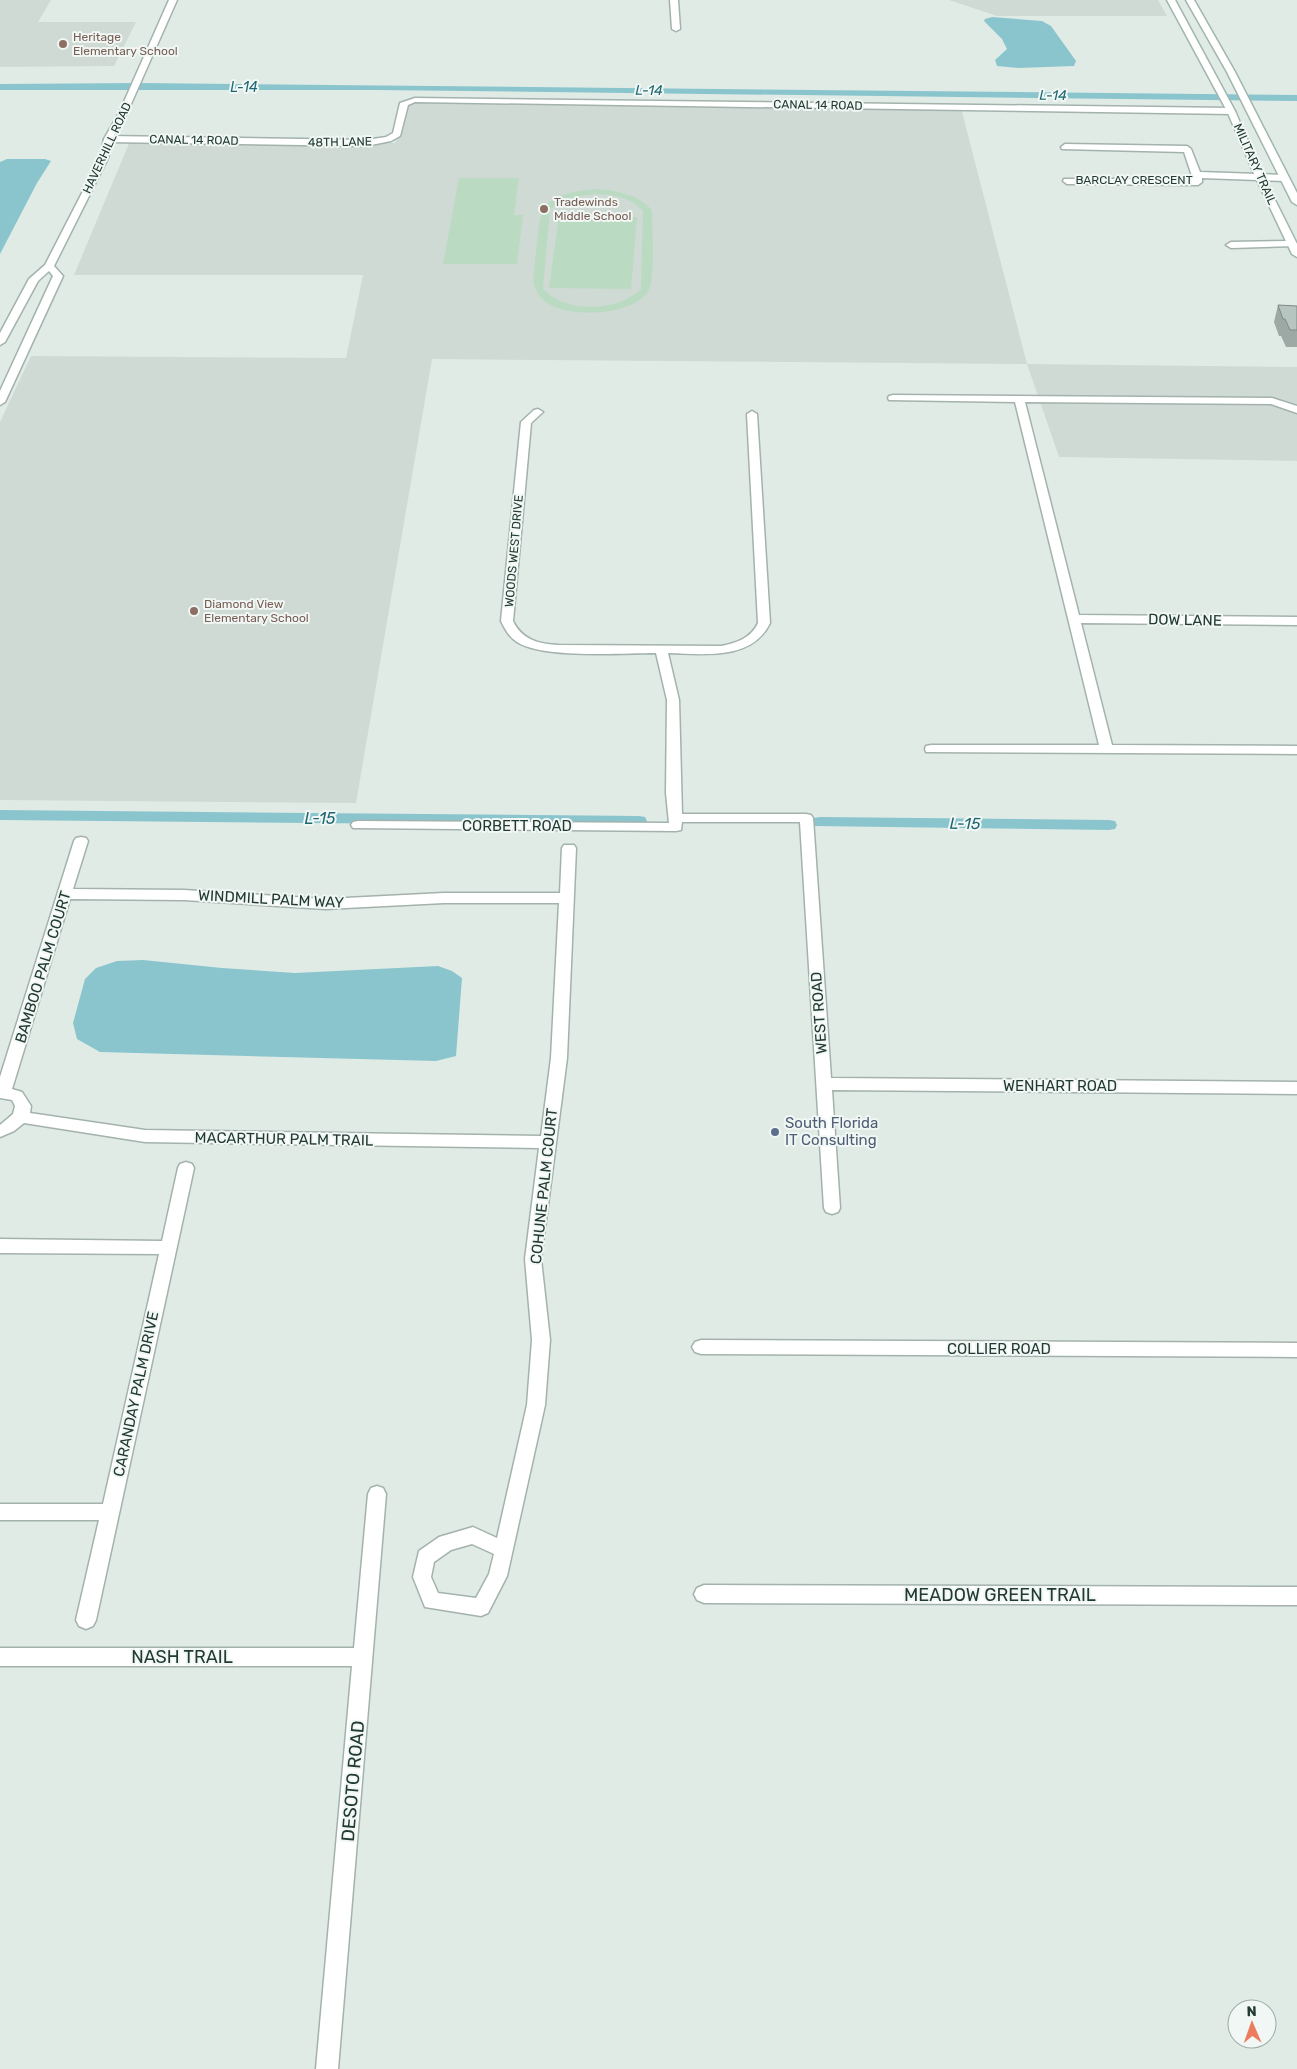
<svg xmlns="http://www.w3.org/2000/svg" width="1297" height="2069" font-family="Rubik,sans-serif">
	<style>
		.built { fill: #cfdad5 }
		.green { fill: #badbc2; fill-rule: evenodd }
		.water { fill: #8ac5ce }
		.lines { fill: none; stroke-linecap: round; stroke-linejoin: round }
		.canal { fill: #8ac5ce; fill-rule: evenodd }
		.minor-casing { stroke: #a3b2ad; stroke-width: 3 }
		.tertiary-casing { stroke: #a3b2ad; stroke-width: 3 }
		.secondary-casing { stroke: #a0b6ad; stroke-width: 3 }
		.minor { fill: #fff; fill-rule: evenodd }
		.tertiary { fill: #fff; fill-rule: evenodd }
		.secondary { fill: #fff; fill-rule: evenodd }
		.wall { fill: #9da9a4 }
		.building { fill: #b6c5bf; stroke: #7f8a86 }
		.education-dot { fill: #8d6e63; stroke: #f1f7f4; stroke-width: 2 }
		.service-dot { fill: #5c6f8a; stroke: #f1f7f4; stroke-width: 2 }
		.labels { text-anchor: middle; stroke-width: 4; stroke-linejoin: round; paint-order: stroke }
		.far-education-label { font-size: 12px; fill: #785e54; stroke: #f1f7f4; text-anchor: start }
		.far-street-label { font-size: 12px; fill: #223a33; stroke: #f1f7f4 }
		.far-water-label { font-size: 14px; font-style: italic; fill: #1f6873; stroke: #f1f7f4 }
		.street-label { font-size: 15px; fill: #223a33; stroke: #f1f7f4 }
		.service-label { font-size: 15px; fill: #4e5e75; stroke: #f1f7f4; text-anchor: start }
		.water-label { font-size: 16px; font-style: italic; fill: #1f6873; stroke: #f1f7f4 }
		.near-street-label { font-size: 18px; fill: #223a33; stroke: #f1f7f4 }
	</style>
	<rect width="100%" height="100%" fill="#e0ebe6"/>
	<g class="built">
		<path d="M 0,0 L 51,0 L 38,22 L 136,22 L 114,66 L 0,67 Z"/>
		<path d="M 949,0 L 1158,0 L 1167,16 L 997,16 Z"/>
		<path d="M 409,102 L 961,108 L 1027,364 L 1297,367 L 1297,461 L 1059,457 L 1027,364 L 432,359 L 356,803 L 0,800 L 0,422 L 31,356 L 346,358 L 363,275 L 74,275 L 130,141 L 395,143 Z"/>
	</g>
	<g class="green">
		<path d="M 459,178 L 519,178 L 514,215 L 523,215 L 517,264 L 443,264 Z"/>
		<path d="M 597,189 C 619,191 637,194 652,210 C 652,227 656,283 647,293 C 629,316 570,318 547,303 C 538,297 536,290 533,281 C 535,268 538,215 544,208 C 556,192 579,191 597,189 ZM 597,194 C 614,195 631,197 643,211 L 641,289 C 616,312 567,314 543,289 L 550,210 C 563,197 579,196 597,194 Z"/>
		<path d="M 559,216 L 637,217 L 631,289 L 549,288 Z"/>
	</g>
	<g class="water">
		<path d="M 992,17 L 1042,21 L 1051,26 L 1076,61 L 1074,66 L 1018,68 L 997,66 L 995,60 L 1007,49 L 1002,39 L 984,21 L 985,19 Z"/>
		<path d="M 7,159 L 45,159 L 51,161 L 37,183 L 0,254 L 0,162 Z"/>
		<path d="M 143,960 L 222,968 L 295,973 L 438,966 L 452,971 L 462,978 L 456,1056 L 436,1061 L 100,1052 L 77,1039 L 73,1023 L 85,979 L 96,968 L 117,961 Z"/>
	</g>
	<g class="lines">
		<g class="canal">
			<path d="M 141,83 L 1297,95 L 1297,101 L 375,90 L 0,90 L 0,84 Z"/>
			<path d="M 0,810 L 639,816 L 645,817 L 647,821 L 645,825 L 639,826 L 0,820 Z"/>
			<path d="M 820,817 L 1109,820 L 1115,821 L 1117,825 L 1115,829 L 1109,830 L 814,826 L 812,822 L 814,818 Z"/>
		</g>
		<defs>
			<g id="minor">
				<path d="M 670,0 L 678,0 L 680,29 L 676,31 L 672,29 Z"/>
				<path d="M 415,98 L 1231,108 L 1235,111 L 1231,114 L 415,102 L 408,105 L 400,136 L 391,141 L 366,146 L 108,142 L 104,139 L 108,136 L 366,140 L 386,137 L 393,133 L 400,103 Z"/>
				<path d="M 1065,144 L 1187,146 L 1191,149 L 1200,172 L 1285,175 L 1289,178 L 1285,181 L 1202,178 L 1202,182 L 1198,185 L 1067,184 L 1063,181 L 1064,179 L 1193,179 L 1184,152 L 1062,149 L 1061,147 Z"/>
				<path d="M 1292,241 L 1297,244 L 1295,246 L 1231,248 L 1226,245 L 1231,242 Z"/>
				<path d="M 893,395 L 1272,398 L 1297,406 L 1297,413 L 1271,404 L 1025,402 L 1079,615 L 1297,617 L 1297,625 L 1081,623 L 1112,745 L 1297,746 L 1297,754 L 926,752 L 925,749 L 926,746 L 931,745 L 1099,745 L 1015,402 L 889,400 L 888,398 L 889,396 Z"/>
				<path d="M 538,409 L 543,412 L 531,423 L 513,621 C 522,640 539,644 559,645 L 721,646 C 737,643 751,638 758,623 L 747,414 L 752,411 L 757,414 L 770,623 C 752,661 703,654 668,653 L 679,700 L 682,814 L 806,814 L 811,815 L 813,818 L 831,1078 L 1297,1082 L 1297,1094 L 832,1090 L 840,1208 L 838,1212 L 832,1214 L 826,1212 L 824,1208 L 800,822 L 682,822 L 681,830 L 676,831 L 353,828 L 351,825 L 353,822 L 358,821 L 669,823 L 666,793 L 667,700 L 656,653 C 623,653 543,659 517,642 C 509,637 505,629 501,621 L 521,422 L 534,410 Z"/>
				<path d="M 81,837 L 86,838 L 88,841 L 73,889 L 184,890 L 326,899 L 444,893 L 560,893 L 562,848 L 564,845 L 574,845 L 576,848 L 567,1058 L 541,1259 L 550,1340 L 545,1405 L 507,1576 L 488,1613 L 481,1616 L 425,1607 L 413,1577 L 419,1551 L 439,1537 L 473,1527 L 497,1538 L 527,1405 L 532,1340 L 525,1259 L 539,1148 L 145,1142 L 24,1123 L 14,1131 L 0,1137 L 0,1125 L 13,1114 L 15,1106 L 12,1100 L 0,1098 L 0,1077 L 74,841 L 76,838 ZM 70,899 L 184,900 L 326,909 L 444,903 L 559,903 L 551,1058 L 541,1136 L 145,1130 L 30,1113 L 31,1106 L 22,1092 L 12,1089 ZM 472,1544 L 494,1554 L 489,1574 L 476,1598 L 438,1593 L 431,1577 L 434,1562 L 451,1550 Z"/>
				<path d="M 186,1162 L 192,1164 L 194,1168 L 96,1620 L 93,1626 L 86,1629 L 79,1626 L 76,1620 L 99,1520 L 0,1520 L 0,1504 L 103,1504 L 159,1254 L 0,1253 L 0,1239 L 162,1241 L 178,1168 L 180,1164 Z"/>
				<path d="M 701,1340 L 1297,1343 L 1297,1357 L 701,1354 L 695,1352 L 692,1347 L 695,1342 Z"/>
				<path d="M 377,1486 L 383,1488 L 386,1494 L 338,2069 L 316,2069 L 352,1666 L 0,1666 L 0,1648 L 354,1648 L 368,1494 L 371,1488 Z"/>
				<path d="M 704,1585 L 1297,1587 L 1297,1605 L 704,1603 L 697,1600 L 694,1594 L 697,1588 Z"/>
			</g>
			<path id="tertiary" d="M 169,0 L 177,0 L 127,113 L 112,139 L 108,158 L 54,266 L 63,276 L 5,402 L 0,405 L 0,391 L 53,276 L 49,271 L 38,281 L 5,342 L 0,345 L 0,333 L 29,279 L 45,265 L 100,158 L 104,139 L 119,113 Z"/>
			<g id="secondary">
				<path d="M 1167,0 L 1175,0 L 1235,111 L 1264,178 L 1297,244 L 1297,257 L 1292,254 L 1256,178 L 1227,111 Z"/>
				<path d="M 1186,0 L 1194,0 L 1235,72 L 1297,193 L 1297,205 L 1292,202 L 1227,72 Z"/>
			</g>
		</defs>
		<use href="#minor" class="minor-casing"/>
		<use href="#tertiary" class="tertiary-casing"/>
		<use href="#secondary" class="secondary-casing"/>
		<use href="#minor" class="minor"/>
		<use href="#tertiary" class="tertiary"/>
		<use href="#secondary" class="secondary"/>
	</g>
	<path class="wall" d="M 1278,305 L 1297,306 L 1297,347 L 1286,347 L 1281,336 L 1279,336 L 1274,322 Z"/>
	<path class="building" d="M 1278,305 L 1297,306 L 1297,330 L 1290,330 L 1285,319 L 1283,319 Z"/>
	<g class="education-dot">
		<circle cx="63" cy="44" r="5"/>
		<circle cx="544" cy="209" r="5"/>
		<circle cx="194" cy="611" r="5"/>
	</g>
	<circle class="service-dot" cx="775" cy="1132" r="5"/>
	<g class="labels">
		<g class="far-education-label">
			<text x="73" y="41">Heritage<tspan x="73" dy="14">Elementary School</tspan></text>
			<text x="554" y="206">Tradewinds<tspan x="554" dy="14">Middle School</tspan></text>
			<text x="204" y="608">Diamond View<tspan x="204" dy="14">Elementary School</tspan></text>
		</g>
		<g class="far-street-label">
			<text transform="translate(818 105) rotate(1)" y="4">CANAL 14 ROAD</text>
			<text transform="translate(194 140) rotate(1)" y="4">CANAL 14 ROAD</text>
			<text transform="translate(340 142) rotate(-1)" y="4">48TH LANE</text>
			<text transform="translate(107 148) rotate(-65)" y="4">HAVERHILL ROAD</text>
			<text transform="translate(1255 164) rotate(66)" y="4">MILITARY TRAIL</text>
			<text x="1134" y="184">BARCLAY CRESCENT</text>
			<text transform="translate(514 551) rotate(-85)" y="4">WOODS WEST DRIVE</text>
		</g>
		<g class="far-water-label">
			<text x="244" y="92">L-14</text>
			<text transform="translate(649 90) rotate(1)" y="5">L-14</text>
			<text transform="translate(1053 95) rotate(1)" y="5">L-14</text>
		</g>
		<g class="street-label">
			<text transform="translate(1185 620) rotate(1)" y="5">DOW LANE</text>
			<text x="517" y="831">CORBETT ROAD</text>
			<text transform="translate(271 899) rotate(3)" y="5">WINDMILL PALM WAY</text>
			<text transform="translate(43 967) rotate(-73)" y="5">BAMBOO PALM COURT</text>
			<text transform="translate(819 1013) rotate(-94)" y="5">WEST ROAD</text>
			<text x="1060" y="1091">WENHART ROAD</text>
			<text transform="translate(284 1139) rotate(1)" y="5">MACARTHUR PALM TRAIL</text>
			<text transform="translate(544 1186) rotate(-84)" y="5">COHUNE PALM COURT</text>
			<text x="999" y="1354">COLLIER ROAD</text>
			<text transform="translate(136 1394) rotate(-78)" y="5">CARANDAY PALM DRIVE</text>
		</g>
		<g class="service-label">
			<text x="785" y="1128">South Florida<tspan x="785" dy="17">IT Consulting</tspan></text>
		</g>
		<g class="water-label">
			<text x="320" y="824">L-15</text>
			<text transform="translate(965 823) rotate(1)" y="6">L-15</text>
		</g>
		<g class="near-street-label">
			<text x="1000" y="1601">MEADOW GREEN TRAIL</text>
			<text x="182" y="1663">NASH TRAIL</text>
			<text transform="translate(353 1781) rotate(-85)" y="6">DESOTO ROAD</text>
		</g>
	</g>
	<g transform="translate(1252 2024) rotate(358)"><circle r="24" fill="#f1f7f4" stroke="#9eaba7"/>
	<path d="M0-4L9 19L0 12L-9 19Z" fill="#ec7c5d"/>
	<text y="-8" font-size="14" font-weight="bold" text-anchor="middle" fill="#223a33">N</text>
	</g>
</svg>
